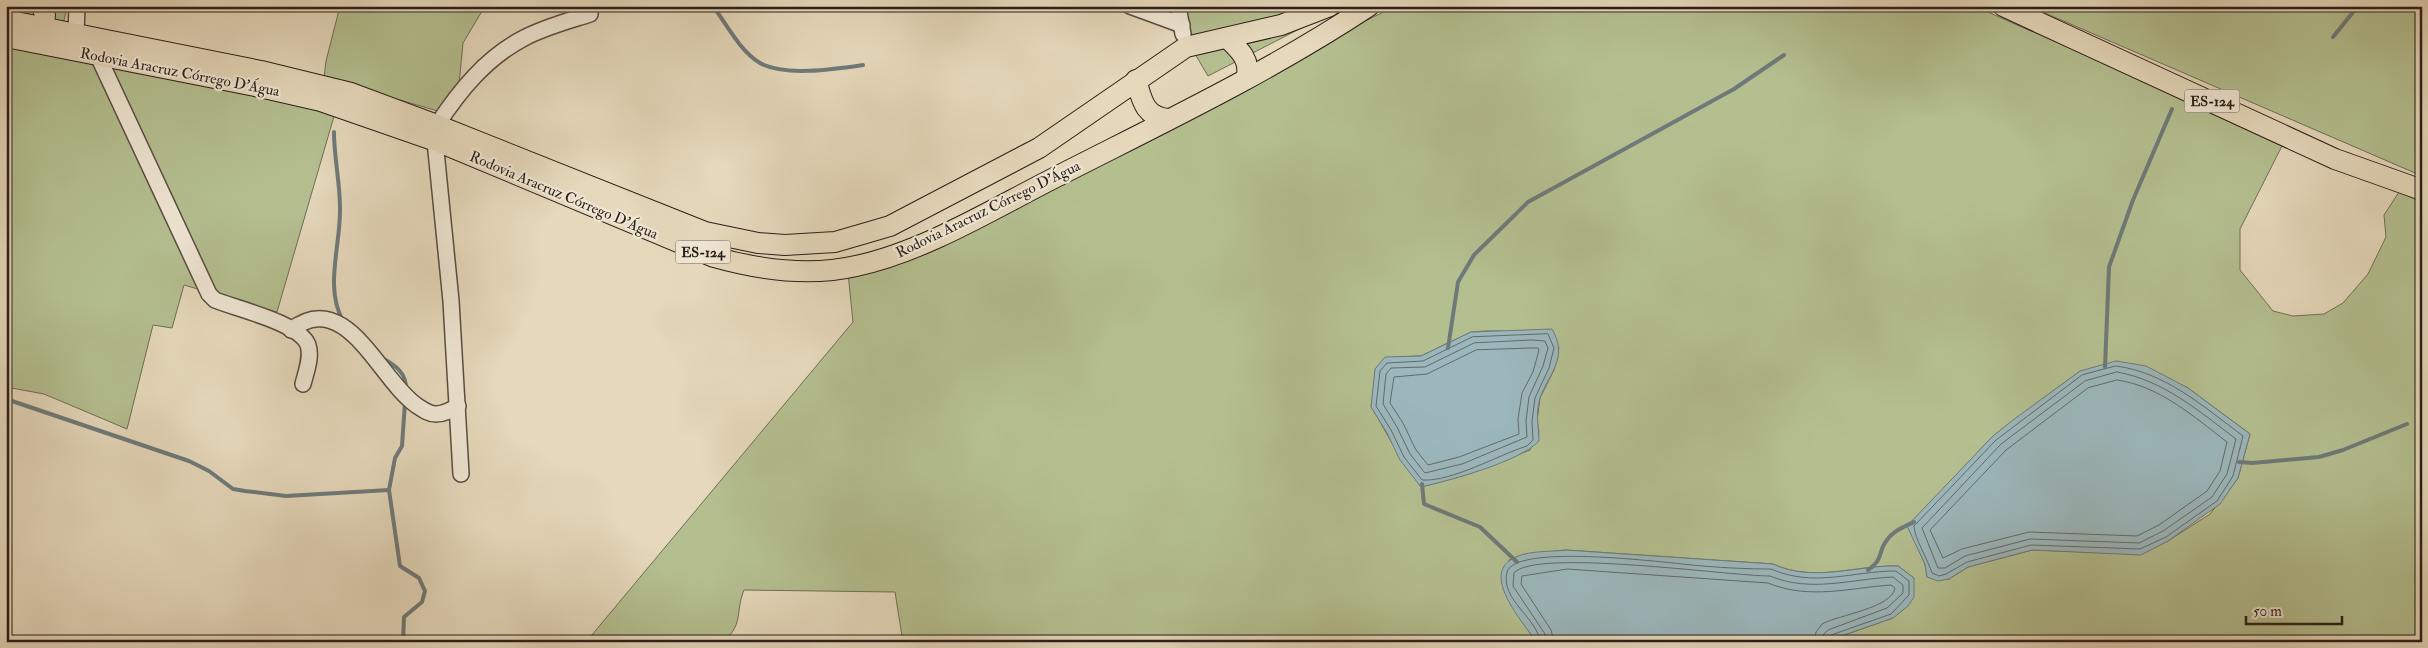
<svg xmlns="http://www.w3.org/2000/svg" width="2428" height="648" font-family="'IM FELL Double Pica',serif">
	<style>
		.green { fill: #b4bf90; stroke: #6f6e54; fill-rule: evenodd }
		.water { fill: #9bb7bc; stroke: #6e7a7a }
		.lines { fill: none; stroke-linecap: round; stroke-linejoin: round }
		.shore { stroke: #626a6a; stroke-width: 1 }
		.stream { stroke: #6e7a7a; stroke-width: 4 }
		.minor-casing { stroke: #594c41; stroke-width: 18 }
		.major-casing { stroke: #2a1e18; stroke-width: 22 }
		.minor { stroke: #eee6d3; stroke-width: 15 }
		.major { stroke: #e5d8bb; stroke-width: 20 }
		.labels { text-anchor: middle; stroke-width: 4.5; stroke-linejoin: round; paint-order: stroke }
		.shield { fill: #eee6d3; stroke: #655a50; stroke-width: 1 }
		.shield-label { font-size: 14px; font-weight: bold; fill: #2a1e18 }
		.street-label { font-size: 15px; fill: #2a1e18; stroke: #eee6d3 }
	</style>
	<rect width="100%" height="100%" fill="#e5d8bb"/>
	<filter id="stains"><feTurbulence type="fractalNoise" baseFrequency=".004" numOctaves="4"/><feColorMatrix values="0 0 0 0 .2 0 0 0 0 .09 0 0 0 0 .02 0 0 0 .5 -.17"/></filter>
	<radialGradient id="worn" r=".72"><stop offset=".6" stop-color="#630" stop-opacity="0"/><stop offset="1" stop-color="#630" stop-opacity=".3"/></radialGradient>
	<g class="green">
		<path d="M 6,6 L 67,6 L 63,25 L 6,16 Z"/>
		<path d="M 340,6 L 485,6 L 463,43 L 458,95 L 448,114 L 324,78 L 326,61 Z"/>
		<path d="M 1123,6 L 1344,6 L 1208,76 L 1188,42 L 1178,33 Z"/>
		<path d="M 1396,6 L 1974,6 L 2284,142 L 2240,229 L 2240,270 L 2273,311 L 2293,316 L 2324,314 L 2343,303 L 2368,274 L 2386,237 L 2384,215 L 2399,192 L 2422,202 L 2422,642 L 1824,642 L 1893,618 L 1914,578 L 1898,566 C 1855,565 1814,583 1773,564 L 1566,550 L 1524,555 L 1509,560 L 1519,616 L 1536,642 L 903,642 L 895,592 L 744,590 C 735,612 744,626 722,642 L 586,642 L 853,322 L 848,273 ZM 1485,331 L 1501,331 L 1559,347 L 1554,370 L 1540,398 L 1537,421 L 1539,432 L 1530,450 L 1465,475 L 1421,487 L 1392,443 L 1371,406 L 1393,357 L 1421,356 L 1471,332 ZM 2080,371 L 2167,378 L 2188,388 L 2250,434 L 2238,478 L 2210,514 L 2168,541 L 2141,554 L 2032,550 L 1968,567 L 1949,579 L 1927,577 L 1925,564 L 1908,526 L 1993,436 Z"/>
		<path d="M 2029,6 L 2422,6 L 2422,176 L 2038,10 Z"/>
		<path d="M 6,39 L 337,106 L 277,312 L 184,285 L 172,328 L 153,325 L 127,429 L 44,394 L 6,387 Z"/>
	</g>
	<g class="water">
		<path d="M 1552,329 C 1569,358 1549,373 1540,398 C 1535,413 1539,427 1539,441 C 1519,462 1451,480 1421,487 L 1400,460 L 1387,433 L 1371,407 L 1375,369 L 1385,357 L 1421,356 L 1471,332 Z"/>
		<path d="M 2116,361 L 2146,366 L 2188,388 L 2250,434 L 2238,478 L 2220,504 L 2168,541 L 2141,555 L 2032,550 L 1968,567 L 1949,579 L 1938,581 L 1927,577 L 1925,564 L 1907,526 L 1993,436 L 2013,420 L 2080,371 Z"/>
		<path d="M 1566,550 L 1773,564 C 1814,583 1856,565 1898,566 L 1914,578 L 1914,597 L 1908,606 L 1893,618 L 1824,642 L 1536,642 C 1525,624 1484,580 1509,561 C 1522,550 1550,552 1566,550 Z"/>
	</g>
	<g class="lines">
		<g class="shore">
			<path d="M 1548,334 L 1554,348 L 1549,368 L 1535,398 L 1532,421 L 1533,440 L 1527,446 C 1498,455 1452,482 1422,480 L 1404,457 L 1391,430 L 1376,406 L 1380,371 L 1387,363 L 1423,361 L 1472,337 Z"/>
			<path d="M 1532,340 L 1545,341 L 1548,348 L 1543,366 L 1529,397 L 1526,421 L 1527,437 L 1462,464 L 1425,473 L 1410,454 L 1397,427 L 1383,404 L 1386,374 L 1391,368 L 1425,367 L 1474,343 Z"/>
			<path d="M 1532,348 L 1538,348 L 1539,350 L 1533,372 L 1522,393 L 1518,419 L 1519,434 L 1459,457 L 1428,465 L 1416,450 L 1403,423 L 1390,403 L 1394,377 L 1427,374 L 1476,350 Z"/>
			<path d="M 2116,366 C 2165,372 2204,407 2243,436 L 2233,476 L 2217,501 L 2166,537 L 2140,549 L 2031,545 L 1967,562 L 1946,574 L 1939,576 L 1932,573 C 1928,560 1914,537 1914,526 L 1996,440 L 2082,375 Z"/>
			<path d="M 2117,372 C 2163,380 2199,411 2236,439 L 2227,474 L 2212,497 L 2163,531 L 2139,543 L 2030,539 L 1965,556 L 1945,568 L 1938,568 L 1922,528 L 2001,444 L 2085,381 Z"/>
			<path d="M 2117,380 C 2160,386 2194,417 2227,442 L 2220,471 L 2207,491 L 2159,525 L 2137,536 L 2029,532 L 1962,549 L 1943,558 L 1930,530 L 2006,450 L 2088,388 Z"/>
			<path d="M 1540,642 C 1538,618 1500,600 1507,572 C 1516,542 1675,564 1703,566 C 1726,568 1749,569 1771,569 C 1815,588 1852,571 1896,571 L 1909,581 L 1909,595 L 1891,614 L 1831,635 L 1828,642"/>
			<path d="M 1547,642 L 1545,634 L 1513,586 L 1514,573 C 1535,548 1729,576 1770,576 C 1811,593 1851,579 1893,577 L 1903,585 L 1903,593 L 1887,608 L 1828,630 L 1823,635 L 1821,642"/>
			<path d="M 1554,642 L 1551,630 L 1521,584 L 1522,576 L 1567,569 L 1768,583 C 1809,600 1849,588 1891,585 L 1895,588 C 1892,608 1838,615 1822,624 L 1816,632 L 1814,642"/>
		</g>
		<g class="stream">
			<path d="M 713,6 C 727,25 740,51 760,63 C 784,77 836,69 863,65"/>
			<path d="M 2333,37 L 2358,6"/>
			<path d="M 334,132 C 334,158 340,182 340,208 C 341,245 324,287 343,321"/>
			<path d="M 1448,348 L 1458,282 L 1474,255 L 1528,202 L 1734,89 L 1784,55"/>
			<path d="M 382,358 C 395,365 407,373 406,390"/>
			<path d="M 2105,367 L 2109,267 L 2133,200 L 2172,109"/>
			<path d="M 6,399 L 189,461 L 209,471 L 233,489 L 245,491 L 286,496 L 389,490"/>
			<path d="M 2239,462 L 2252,463 L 2319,457 L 2343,450 L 2407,424"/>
			<path d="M 1422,484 L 1424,504 L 1480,527 L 1517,562"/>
			<path d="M 1868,570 C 1885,558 1877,552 1887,540 C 1893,531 1905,526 1914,522"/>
			<path d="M 403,642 L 404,617 L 422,602 L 425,591 L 419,578 L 400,566 L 389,490 L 395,458 L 402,446 L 405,402"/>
		</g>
		<defs>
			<g id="minor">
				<path d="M 1130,6 L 1182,25"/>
				<path d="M 1178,6 L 1183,34"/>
				<path d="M 76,34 L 77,6"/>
				<path d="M 98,56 L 209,294 L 215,300 C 237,309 300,323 308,345 C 312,357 306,372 303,384"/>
				<path d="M 437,125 C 460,90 486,58 524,38 C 545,27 568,21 590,14"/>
				<path d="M 435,141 L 451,301 L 461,474"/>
				<path d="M 291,330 C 346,287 379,379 416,405 C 422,409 428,414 436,414 C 444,414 451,410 458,406"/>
			</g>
			<g id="major">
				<path d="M 42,6 L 45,15 L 42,38"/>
				<path d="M 2003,6 L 2335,159 L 2422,190"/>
				<path d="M 6,20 L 261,71 L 351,93 L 429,122 L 705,232 L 758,243 L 785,245 L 835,242 L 890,226 L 1039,148 L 1186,47 L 1281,25 L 1330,6"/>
				<path d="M 6,37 L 255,86 L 321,101 L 439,142 L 714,257 C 760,270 809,277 856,266 C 926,251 996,207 1060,175 C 1164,122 1271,71 1369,6"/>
				<path d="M 1227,38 C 1239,49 1252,61 1246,79"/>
				<path d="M 1136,80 C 1142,100 1144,116 1167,119"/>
			</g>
		</defs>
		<use href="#minor" class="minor-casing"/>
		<use href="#major" class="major-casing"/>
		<use href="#minor" class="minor"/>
		<use href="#major" class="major"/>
	</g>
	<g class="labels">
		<g class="shield">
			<rect x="2184.5" y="89.5" width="55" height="23" rx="4"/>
			<rect x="675.5" y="240.5" width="55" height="23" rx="4"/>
		</g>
		<g class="shield-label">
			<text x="2212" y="106">ES-124</text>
			<text x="703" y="257">ES-124</text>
		</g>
		<g class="street-label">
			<text transform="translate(180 72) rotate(11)" y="5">Rodovia Aracruz Córrego D'Água</text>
			<text transform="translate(564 195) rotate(23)" y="5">Rodovia Aracruz Córrego D'Água</text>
			<text transform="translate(988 209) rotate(-26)" y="5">Rodovia Aracruz Córrego D'Água</text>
		</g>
	</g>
	<rect width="2428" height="648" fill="none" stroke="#e5d8bb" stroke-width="25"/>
	<rect x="8" y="8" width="2413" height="633" fill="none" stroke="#2a1e18" stroke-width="2.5"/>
	<rect x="12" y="12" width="2403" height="623" fill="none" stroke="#2a1e18"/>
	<path d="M2246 616v8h96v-8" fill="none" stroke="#2a1e18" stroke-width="2.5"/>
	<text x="2253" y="616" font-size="15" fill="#2a1e18" stroke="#eee6d3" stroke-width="4" paint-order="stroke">50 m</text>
	<rect width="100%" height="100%" filter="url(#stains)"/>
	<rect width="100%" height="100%" fill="url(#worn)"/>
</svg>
